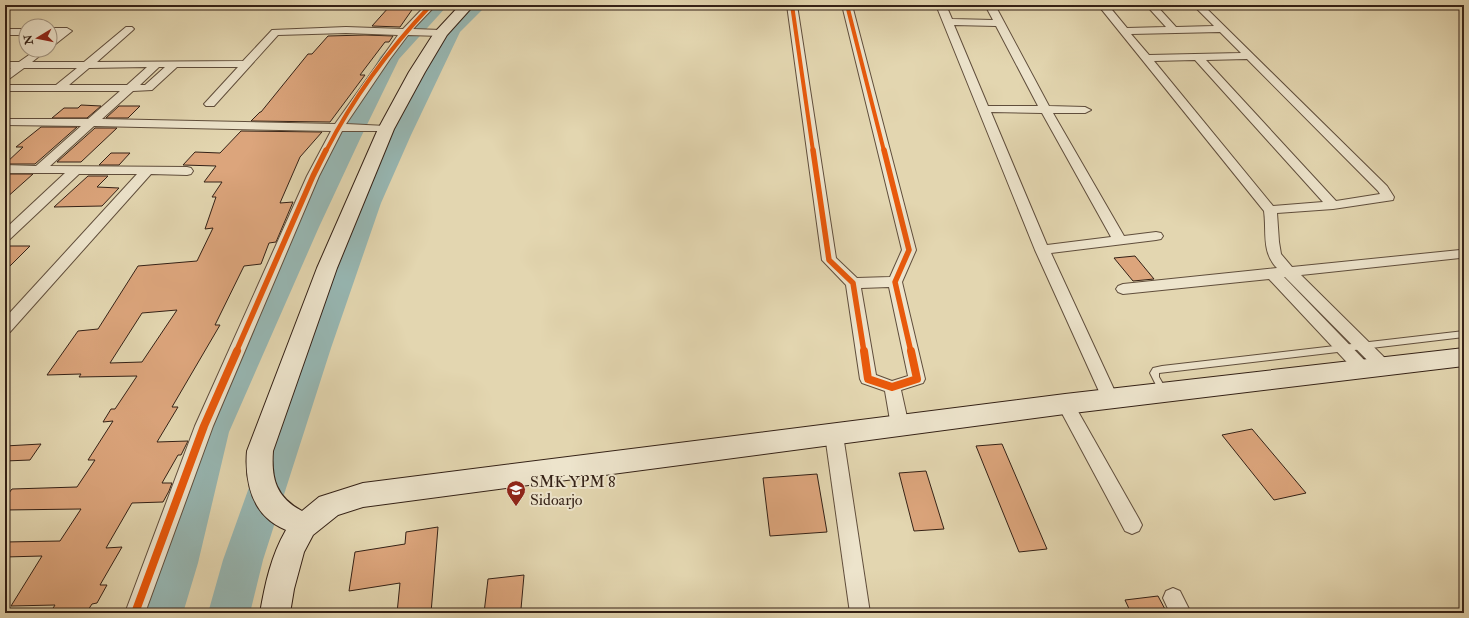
<svg xmlns="http://www.w3.org/2000/svg" width="1469" height="618" font-family="'IM FELL Double Pica',serif">
	<style>
		.lines { fill: none; stroke-linecap: round; stroke-linejoin: round }
		.river { fill: #97b7b3; fill-rule: evenodd }
		.building { fill: #dca57c; stroke: #342116; fill-rule: evenodd }
		.lane-casing { stroke: #604e3c; stroke-width: 2 }
		.street-casing { stroke: #604e3c; stroke-width: 2 }
		.secondary-casing { stroke: #342116; stroke-width: 2 }
		.lane { fill: #ede4cc; fill-rule: evenodd }
		.street { fill: #ede4cc; fill-rule: evenodd }
		.secondary { fill: #ede4cc; fill-rule: evenodd }
		.cycleway-far2-casing { stroke: #ede4cc; stroke-width: 5.5 }
		.cycleway-far1-casing { stroke: #ede4cc; stroke-width: 8 }
		.cycleway-casing { stroke: #ede4cc; stroke-width: 10 }
		.cycleway-far2 { stroke: #e8590c; stroke-width: 4 }
		.cycleway-far1 { stroke: #e8590c; stroke-width: 5.5 }
		.cycleway { stroke: #e8590c; stroke-width: 8 }
		.labels { text-anchor: middle; stroke-width: 4; stroke-linejoin: round; paint-order: stroke }
		.near-poi-label { font-size: 16px; fill: #342116; stroke: #ede4cc; text-anchor: start }
	</style>
	<rect width="100%" height="100%" fill="#e3d6b0"/>
	<filter id="stains"><feTurbulence type="fractalNoise" baseFrequency=".005" numOctaves="4"/><feColorMatrix values="0 0 0 0 .2 0 0 0 0 .09 0 0 0 0 .02 0 0 0 .5 -.17"/></filter>
	<radialGradient id="worn" r=".72"><stop offset=".6" stop-color="#630" stop-opacity="0"/><stop offset="1" stop-color="#630" stop-opacity=".3"/></radialGradient>
	<g class="lines">
		<g class="river">
			<path d="M 428,5 L 448,5 L 399,59 L 361,137 L 319,227 L 229,432 L 198,563 L 183,613 L 141,613 L 158,563 L 195,432 L 293,227 L 337,137 L 380,57 Z"/>
			<path d="M 467,5 L 487,5 L 460,32 L 411,135 L 381,203 L 331,348 L 263,560 L 250,613 L 208,613 L 223,560 L 299,348 L 355,203 L 387,135 L 442,29 Z"/>
		</g>
	</g>
	<g class="building">
		<path d="M 389,7 L 414,7 L 400,27 L 372,26 Z"/>
		<path d="M 365,35 L 393,36 L 389,42 L 385,42 L 360,75 L 365,75 L 330,122 L 251,121 L 260,112 L 261,112 L 308,54 L 312,54 L 328,36 Z"/>
		<path d="M 81,105 L 101,106 L 87,118 L 52,118 L 64,108 L 78,108 Z"/>
		<path d="M 119,106 L 140,106 L 128,118 L 106,118 Z"/>
		<path d="M 41,127 L 77,127 L 35,164 L 5,164 L 23,147 L 16,147 Z"/>
		<path d="M 95,128 L 117,128 L 81,162 L 57,162 Z"/>
		<path d="M 241,131 L 322,132 L 300,157 L 280,203 L 293,202 L 276,242 L 269,243 L 261,264 L 244,266 L 215,325 L 220,325 L 172,407 L 178,407 L 157,442 L 188,441 L 181,455 L 178,455 L 162,483 L 172,483 L 169,491 L 163,502 L 132,503 L 106,548 L 122,547 L 100,585 L 107,585 L 97,603 L 92,604 L 86,613 L 50,613 L 55,605 L 11,606 L 42,556 L 5,557 L 5,542 L 60,541 L 81,509 L 5,510 L 5,498 L 12,489 L 77,487 L 95,460 L 88,460 L 113,421 L 103,422 L 111,409 L 115,409 L 137,376 L 79,377 L 81,374 L 47,375 L 78,331 L 98,329 L 138,266 L 197,261 L 213,228 L 205,229 L 216,197 L 212,197 L 222,182 L 204,182 L 216,166 L 183,165 L 195,152 L 220,153 ZM 177,310 L 142,362 L 110,363 L 142,313 Z"/>
		<path d="M 111,153 L 130,153 L 119,165 L 99,165 Z"/>
		<path d="M 5,174 L 33,174 L 5,199 Z"/>
		<path d="M 88,176 L 108,176 L 97,187 L 119,188 L 102,206 L 54,207 Z"/>
		<path d="M 5,246 L 30,246 L 5,271 Z"/>
		<path d="M 1135,256 L 1154,279 L 1133,281 L 1114,258 Z"/>
		<path d="M 1252,429 L 1306,493 L 1274,500 L 1222,435 Z"/>
		<path d="M 41,444 L 30,460 L 5,461 L 5,446 Z"/>
		<path d="M 1002,444 L 1047,549 L 1019,552 L 976,446 Z"/>
		<path d="M 926,471 L 944,529 L 914,531 L 899,473 Z"/>
		<path d="M 817,474 L 827,532 L 770,536 L 763,478 Z"/>
		<path d="M 438,527 L 431,613 L 397,613 L 400,583 L 349,591 L 355,552 L 405,544 L 406,532 Z"/>
		<path d="M 524,575 L 521,609 L 484,613 L 488,579 Z"/>
		<path d="M 1158,596 L 1167,613 L 1131,613 L 1125,600 Z"/>
	</g>
	<g class="lines">
		<defs>
			<path id="lane" d="M 1464,331 L 1464,337 L 1159,373 L 1159,377 L 1167,391 L 1166,393 L 1160,393 L 1150,373 L 1153,368 L 1162,366 Z"/>
			<g id="street">
				<path d="M 426,5 L 436,5 L 413,29 L 441,30 L 446,33 L 441,36 L 408,35 L 390,59 L 346,124 L 386,126 L 390,127 L 392,129 L 390,131 L 342,131 L 319,176 L 213,426 L 145,613 L 125,613 L 195,426 L 307,176 L 331,131 L 94,126 L 50,166 L 187,167 L 191,168 L 193,171 L 191,174 L 187,175 L 151,174 L 10,332 L 5,333 L 5,318 L 137,174 L 79,174 L 10,239 L 5,240 L 5,229 L 65,173 L 5,173 L 5,165 L 36,166 L 81,126 L 5,125 L 5,119 L 88,119 L 120,91 L 5,91 L 5,85 L 56,85 L 77,68 L 24,68 L 9,79 L 5,80 L 5,72 L 11,68 L 5,68 L 5,62 L 19,62 L 36,50 L 47,50 L 32,62 L 84,62 L 126,27 L 132,27 L 134,29 L 132,31 L 97,62 L 243,61 L 272,30 L 346,27 L 403,29 ZM 346,33 L 398,35 L 335,124 L 102,119 L 133,91 L 152,90 L 177,67 L 238,67 L 204,104 L 206,106 L 214,106 L 278,35 ZM 147,67 L 127,85 L 69,85 L 89,68 ZM 159,67 L 165,67 L 145,85 L 140,85 Z"/>
				<path d="M 787,5 L 797,5 L 836,258 L 857,278 L 890,277 L 902,250 L 842,5 L 852,5 L 916,250 L 902,282 L 925,379 L 923,383 L 901,390 L 909,426 L 906,431 L 900,433 L 894,431 L 891,426 L 885,391 L 862,383 L 860,379 L 846,285 L 822,260 ZM 889,287 L 908,376 L 892,381 L 876,375 L 861,288 Z"/>
				<path d="M 936,5 L 946,5 L 952,19 L 993,20 L 985,5 L 995,5 L 1049,106 L 1085,107 L 1091,110 L 1085,113 L 1053,113 L 1124,236 L 1156,232 L 1161,233 L 1163,236 L 1161,239 L 1156,240 L 1051,253 L 1118,398 L 1116,403 L 1110,404 L 1104,403 L 1102,398 L 1035,250 ZM 954,25 L 996,26 L 1038,106 L 988,106 ZM 991,112 L 1042,113 L 1111,237 L 1047,245 Z"/>
				<path d="M 1098,5 L 1108,5 L 1127,28 L 1166,27 L 1146,5 L 1156,5 L 1176,27 L 1214,26 L 1193,5 L 1203,5 L 1387,186 L 1394,197 L 1393,200 L 1333,209 L 1277,213 L 1279,242 L 1281,254 L 1292,267 L 1460,250 L 1464,251 L 1464,257 L 1460,258 L 1301,275 L 1390,363 L 1392,367 L 1390,371 L 1384,373 L 1378,371 L 1285,277 L 1284,277 L 1369,365 L 1371,369 L 1369,373 L 1363,375 L 1357,373 L 1269,279 L 1123,294 L 1118,292 L 1116,289 L 1118,286 L 1123,284 L 1277,268 C 1261,252 1267,231 1264,211 ZM 1220,32 L 1241,53 L 1149,55 L 1131,34 ZM 1247,59 L 1378,191 L 1380,194 L 1336,201 L 1206,60 ZM 1195,60 L 1323,202 L 1273,206 L 1154,61 Z"/>
				<path d="M 50,28 L 67,28 L 72,31 L 53,46 L 50,47 L 50,39 L 57,34 L 50,34 Z"/>
				<rect x="5" y="29" width="21" height="6"/>
				<path d="M 1065,397 L 1071,399 L 1139,519 L 1142,525 L 1139,531 L 1132,534 L 1125,531 L 1057,404 L 1059,399 Z"/>
				<path d="M 834,428 L 840,430 L 843,435 L 870,613 L 850,613 L 825,435 L 828,430 Z"/>
				<path d="M 1173,588 L 1180,591 L 1191,613 L 1170,613 L 1163,598 L 1166,591 Z"/>
			</g>
			<path id="secondary" d="M 460,5 L 474,5 L 447,35 L 425,72 L 394,129 L 337,268 L 273,451 C 271,479 276,497 302,511 L 319,497 L 363,483 L 1065,394 L 1464,348 L 1464,366 L 1065,414 L 363,507 L 338,515 L 313,535 L 304,552 L 294,589 L 290,613 L 260,613 C 265,584 271,556 286,530 C 279,527 272,523 267,518 C 249,502 245,473 247,451 L 317,268 L 378,129 L 409,72 L 434,33 Z"/>
		</defs>
		<use href="#lane" class="lane-casing"/>
		<use href="#street" class="street-casing"/>
		<use href="#secondary" class="secondary-casing"/>
		<use href="#lane" class="lane"/>
		<use href="#street" class="street"/>
		<use href="#secondary" class="secondary"/>
		<defs>
			<g id="cycleway-far2">
				<path d="M 792,5 L 813,151"/>
				<path d="M 847,5 L 884,151"/>
				<path d="M 326,151 C 353,98 390,48 431,5"/>
			</g>
			<g id="cycleway-far1">
				<path d="M 813,150 L 829,260 L 853,283 L 864,352"/>
				<path d="M 884,150 L 909,250 L 895,282 L 911,352"/>
				<path d="M 236,352 L 313,176 L 326,150"/>
			</g>
			<g id="cycleway">
				<path d="M 864,351 L 868,379 L 892,387 L 917,379 L 911,351"/>
				<path d="M 135,613 L 204,426 L 237,351"/>
			</g>
		</defs>
		<use href="#cycleway-far2" class="cycleway-far2-casing"/>
		<use href="#cycleway-far1" class="cycleway-far1-casing"/>
		<use href="#cycleway" class="cycleway-casing"/>
		<use href="#cycleway-far2" class="cycleway-far2"/>
		<use href="#cycleway-far1" class="cycleway-far1"/>
		<use href="#cycleway" class="cycleway"/>
	</g>
	<defs>
		<symbol id="school-pin" viewBox="-11 -11 22 30"><path d="M0 17L-7.5 6A9.5 9.5 0 1 1 7.5 6Z" fill="#8f2418" stroke="#ede4cc"/><path d="M0-5L7-2L0 1L-7-2ZM-4 1L0 2.5L4 1V4Q0 6-4 4Z" fill="#fff"/></symbol>
	</defs>
	<g fill-rule="evenodd">
		<use href="#school-pin" x="505" y="479" width="22" height="30"/>
	</g>
	<g class="labels">
		<g class="near-poi-label">
			<text x="530" y="487">SMK YPM 8<tspan x="530" dy="18">Sidoarjo</tspan></text>
		</g>
	</g>
	<rect width="1469" height="618" fill="none" stroke="#e3d6b0" stroke-width="20"/>
	<rect x="6" y="6" width="1457" height="606" fill="none" stroke="#342116" stroke-width="2"/>
	<rect x="10" y="10" width="1449" height="598" fill="none" stroke="#342116"/>
	<g transform="translate(38 38) rotate(260)"><circle r="19" fill="#ede4cc" stroke="#a39683"/>
	<path d="M0-3L7 15L0 10L-7 15Z" fill="#8f2418"/>
	<text y="-6" font-size="11" font-weight="bold" text-anchor="middle" fill="#342116">N</text>
	</g>
	<rect width="100%" height="100%" filter="url(#stains)"/>
	<rect width="100%" height="100%" fill="url(#worn)"/>
</svg>
